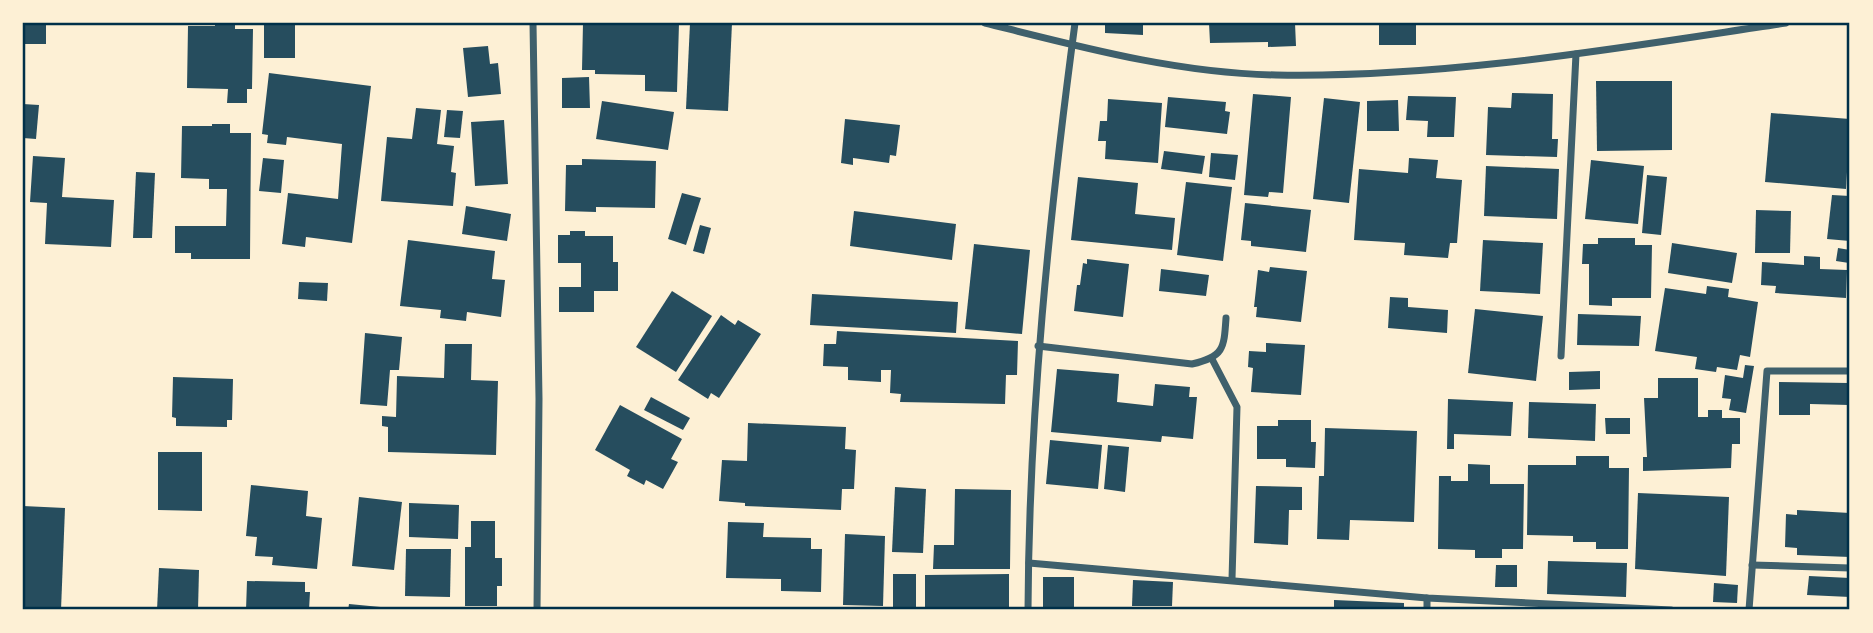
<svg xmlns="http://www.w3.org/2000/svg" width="1873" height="633" font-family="'Exo 2',sans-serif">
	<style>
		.building { fill: #264d5e }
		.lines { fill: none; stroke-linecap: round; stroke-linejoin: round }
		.minor { stroke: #3f606c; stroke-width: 7 }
		.neatline { fill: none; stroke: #003049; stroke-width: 2.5 }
	</style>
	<rect width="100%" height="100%" fill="#fdf0d5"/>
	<g class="building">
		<rect x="23" y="23" width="23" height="21"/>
		<path d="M 215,23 L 235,23 L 235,29 L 253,29 L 252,89 L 247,89 L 247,103 L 227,103 L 228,89 L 187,88 L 188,26 L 215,26 Z"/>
		<rect x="264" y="23" width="31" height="35"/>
		<path d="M 583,23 L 679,23 L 677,92 L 645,91 L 645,75 L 595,74 L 595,70 L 582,70 Z"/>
		<path d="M 690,23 L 732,23 L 728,111 L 686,109 Z"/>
		<path d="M 1105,23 L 1143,23 L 1143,35 L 1105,33 Z"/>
		<path d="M 1209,23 L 1295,23 L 1296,46 L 1268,47 L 1268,42 L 1210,43 Z"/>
		<rect x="1379" y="23" width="37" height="22"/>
		<path d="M 488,46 L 490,64 L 498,63 L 501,94 L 468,97 L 463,48 Z"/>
		<path d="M 269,73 L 371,86 L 352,243 L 306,237 L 305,247 L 282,244 L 288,193 L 338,199 L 342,144 L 287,137 L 286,145 L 267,143 L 268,135 L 262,134 Z"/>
		<path d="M 589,77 L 590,108 L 562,108 L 562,78 Z"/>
		<path d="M 1596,81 L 1672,81 L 1672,150 L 1597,151 Z"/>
		<path d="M 1512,93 L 1553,94 L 1552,139 L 1558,139 L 1557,157 L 1486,155 L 1488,107 L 1511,108 Z"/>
		<path d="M 1253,94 L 1291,97 L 1283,193 L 1269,192 L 1268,197 L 1244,195 Z"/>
		<path d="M 1408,96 L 1456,97 L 1454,137 L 1427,137 L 1428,121 L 1406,120 Z"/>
		<path d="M 1168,97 L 1226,102 L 1225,111 L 1230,112 L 1227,134 L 1165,127 Z"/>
		<path d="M 1324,98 L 1360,102 L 1349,203 L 1313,199 Z"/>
		<path d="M 1108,99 L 1162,103 L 1158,163 L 1105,159 L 1106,141 L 1098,141 L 1100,121 L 1107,121 Z"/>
		<path d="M 1398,100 L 1399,131 L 1367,131 L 1367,101 Z"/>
		<path d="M 602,101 L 674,112 L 668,150 L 596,139 Z"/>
		<path d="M 23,104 L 39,105 L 36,139 L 23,138 Z"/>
		<path d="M 416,108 L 441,110 L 437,144 L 454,146 L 451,172 L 456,173 L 453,206 L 381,201 L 387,137 L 412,139 Z"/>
		<path d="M 447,110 L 463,111 L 460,138 L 444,137 Z"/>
		<path d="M 1771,113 L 1850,119 L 1846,189 L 1765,182 Z"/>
		<path d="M 845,119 L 900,125 L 896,156 L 890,155 L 889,163 L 853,158 L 853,165 L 841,163 Z"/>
		<path d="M 504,120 L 508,184 L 475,186 L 471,122 Z"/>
		<path d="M 212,124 L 230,124 L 230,133 L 251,133 L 250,259 L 191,259 L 191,253 L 175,253 L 175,226 L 226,226 L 227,189 L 209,189 L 209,179 L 181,178 L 182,126 L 212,126 Z"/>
		<path d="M 1164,151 L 1205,156 L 1202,174 L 1161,169 Z"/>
		<path d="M 1211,153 L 1238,155 L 1235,180 L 1209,177 Z"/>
		<path d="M 33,156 L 65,158 L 62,197 L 114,200 L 111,247 L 45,244 L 47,203 L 30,202 Z"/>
		<path d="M 263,158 L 284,160 L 281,193 L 259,191 Z"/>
		<path d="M 1409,158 L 1438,160 L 1436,178 L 1462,180 L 1457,243 L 1450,243 L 1448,258 L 1404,255 L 1405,243 L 1354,240 L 1359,169 L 1408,173 Z"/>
		<path d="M 582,159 L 656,161 L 655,208 L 596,207 L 596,212 L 565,211 L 566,165 L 582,165 Z"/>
		<path d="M 1591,160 L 1644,166 L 1638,224 L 1585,219 Z"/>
		<path d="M 1486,166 L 1559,169 L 1557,219 L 1484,216 Z"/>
		<path d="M 136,172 L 155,173 L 152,238 L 133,238 Z"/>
		<path d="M 1647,175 L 1667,177 L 1661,235 L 1642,233 Z"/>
		<path d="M 1078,177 L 1138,183 L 1135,214 L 1175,218 L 1172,250 L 1071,240 Z"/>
		<path d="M 1186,182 L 1232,187 L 1223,261 L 1177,255 Z"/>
		<path d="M 682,193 L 701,198 L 686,245 L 668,239 Z"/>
		<path d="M 1832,195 L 1850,196 L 1850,241 L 1827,239 Z"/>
		<path d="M 1245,203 L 1311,210 L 1306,252 L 1251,246 L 1251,241 L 1241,240 Z"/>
		<path d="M 466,206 L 511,214 L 507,241 L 462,234 Z"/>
		<path d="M 1756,210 L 1791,211 L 1790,253 L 1755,253 Z"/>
		<path d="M 854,211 L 956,224 L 952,260 L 850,246 Z"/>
		<path d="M 700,225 L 711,228 L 704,254 L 693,251 Z"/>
		<path d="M 570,231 L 585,231 L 585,236 L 613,236 L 613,262 L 618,262 L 618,291 L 594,291 L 594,312 L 559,312 L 559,287 L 581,287 L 581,263 L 558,263 L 558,235 L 570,235 Z"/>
		<path d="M 1598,238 L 1635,238 L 1635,245 L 1652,245 L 1651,298 L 1612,298 L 1612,306 L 1589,305 L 1589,264 L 1582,264 L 1583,244 L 1598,244 Z"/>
		<path d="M 408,240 L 495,251 L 492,279 L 505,280 L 501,317 L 467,312 L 466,321 L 440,318 L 441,310 L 400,306 Z"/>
		<path d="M 1483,240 L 1543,243 L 1540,294 L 1480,291 Z"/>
		<path d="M 1672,243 L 1737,253 L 1732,283 L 1668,273 Z"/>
		<path d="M 974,244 L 1030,250 L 1022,334 L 965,329 Z"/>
		<path d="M 1838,248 L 1850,250 L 1849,263 L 1836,261 Z"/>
		<path d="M 1804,256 L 1820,257 L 1820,269 L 1847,270 L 1846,298 L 1775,293 L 1776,286 L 1761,285 L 1762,262 L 1804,265 Z"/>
		<path d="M 1087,259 L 1129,264 L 1123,317 L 1074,311 L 1077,285 L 1080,285 L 1083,263 L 1087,264 Z"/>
		<path d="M 1270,267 L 1307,271 L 1301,322 L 1256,317 L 1257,307 L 1254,307 L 1258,270 L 1269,272 Z"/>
		<path d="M 1161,269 L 1209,275 L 1206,296 L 1159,291 Z"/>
		<path d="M 299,282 L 328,283 L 327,301 L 298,299 Z"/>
		<path d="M 1707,286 L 1729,289 L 1728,297 L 1758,302 L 1750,357 L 1740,355 L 1737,370 L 1717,367 L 1716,372 L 1695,369 L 1697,357 L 1655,351 L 1665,288 L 1706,294 Z"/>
		<path d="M 672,291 L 712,316 L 676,372 L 636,347 Z"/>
		<path d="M 812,294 L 958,302 L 956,333 L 810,325 Z"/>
		<path d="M 1390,297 L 1408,298 L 1408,307 L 1448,310 L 1447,333 L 1388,328 Z"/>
		<path d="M 1475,309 L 1543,316 L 1536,381 L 1468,373 Z"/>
		<path d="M 1578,314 L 1641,316 L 1639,346 L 1577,345 Z"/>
		<path d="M 721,315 L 735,325 L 738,320 L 761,334 L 719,398 L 711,393 L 708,399 L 678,380 Z"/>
		<path d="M 837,331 L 1018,341 L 1017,375 L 1006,375 L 1005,404 L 900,402 L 901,394 L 890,393 L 891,370 L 881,370 L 881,382 L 848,380 L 848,367 L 823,366 L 824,344 L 836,344 Z"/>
		<path d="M 365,333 L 402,337 L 399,370 L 390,370 L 387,406 L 360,404 Z"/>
		<path d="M 1266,343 L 1305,345 L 1301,395 L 1251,392 L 1253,368 L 1248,367 L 1249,351 L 1266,352 Z"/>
		<path d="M 445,344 L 472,344 L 471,380 L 498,381 L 496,455 L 388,452 L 388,427 L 382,426 L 382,416 L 396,417 L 397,376 L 444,378 Z"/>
		<path d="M 1745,365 L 1754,366 L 1746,413 L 1729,410 L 1731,399 L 1722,398 L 1725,375 L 1743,378 Z"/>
		<path d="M 1057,369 L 1119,374 L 1117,402 L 1153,406 L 1155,384 L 1190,387 L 1189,397 L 1197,397 L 1193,439 L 1162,436 L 1161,442 L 1051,432 Z"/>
		<path d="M 1600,371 L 1600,389 L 1569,390 L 1569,372 Z"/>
		<path d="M 173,377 L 233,379 L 232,420 L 227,420 L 227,427 L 176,426 L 176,418 L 172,417 Z"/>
		<path d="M 1658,378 L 1698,378 L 1698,417 L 1708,417 L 1708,410 L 1722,410 L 1722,418 L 1740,418 L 1740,444 L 1732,444 L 1731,468 L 1643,471 L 1643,457 L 1647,457 L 1644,398 L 1658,398 Z"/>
		<path d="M 1779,382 L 1849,383 L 1849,405 L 1810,404 L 1810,415 L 1779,415 Z"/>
		<path d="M 651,397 L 690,418 L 683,430 L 644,410 Z"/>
		<path d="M 1448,399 L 1513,402 L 1511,436 L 1454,434 L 1454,449 L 1447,449 Z"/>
		<path d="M 1529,402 L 1596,404 L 1595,441 L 1528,438 Z"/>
		<path d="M 620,405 L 682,439 L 671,459 L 678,462 L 663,489 L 646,480 L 644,485 L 627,476 L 630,470 L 595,450 Z"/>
		<path d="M 1605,418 L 1630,418 L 1630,434 L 1606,434 Z"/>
		<path d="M 1278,420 L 1311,420 L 1311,442 L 1316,442 L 1315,468 L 1286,467 L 1286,459 L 1257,459 L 1257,426 L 1278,426 Z"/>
		<path d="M 748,423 L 846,427 L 845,449 L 856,450 L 854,489 L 842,489 L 841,510 L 745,506 L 745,503 L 719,501 L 722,460 L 747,461 Z"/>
		<path d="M 1325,428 L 1417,431 L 1414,522 L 1350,520 L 1349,540 L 1317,539 L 1319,476 L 1324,476 Z"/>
		<path d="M 1050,440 L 1102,445 L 1098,489 L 1046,484 Z"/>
		<path d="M 1108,445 L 1129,447 L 1125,492 L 1104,489 Z"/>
		<path d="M 158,452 L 202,452 L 202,511 L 158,510 Z"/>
		<path d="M 1576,456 L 1609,456 L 1609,468 L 1629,468 L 1628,549 L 1596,549 L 1596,542 L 1573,542 L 1573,536 L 1527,535 L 1528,465 L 1576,465 Z"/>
		<path d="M 1468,464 L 1490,465 L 1490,484 L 1524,484 L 1523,549 L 1502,549 L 1502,558 L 1475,558 L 1475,550 L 1438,549 L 1439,476 L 1451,476 L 1451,481 L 1468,481 Z"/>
		<path d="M 251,485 L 308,491 L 306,516 L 322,518 L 317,569 L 272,565 L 273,557 L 255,556 L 257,537 L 246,536 Z"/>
		<path d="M 1256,486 L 1302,487 L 1302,510 L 1289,510 L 1288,545 L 1254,543 Z"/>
		<path d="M 895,487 L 926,489 L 923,553 L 892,552 Z"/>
		<path d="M 955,489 L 1011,490 L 1010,569 L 933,569 L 934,545 L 954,545 Z"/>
		<path d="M 1638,493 L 1729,497 L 1726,576 L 1635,569 Z"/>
		<path d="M 359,497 L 402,502 L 394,570 L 352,566 Z"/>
		<path d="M 409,503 L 459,505 L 458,539 L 409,537 Z"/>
		<path d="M 23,506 L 65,508 L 61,610 L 23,610 Z"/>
		<path d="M 1797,510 L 1850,513 L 1850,557 L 1797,555 L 1797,548 L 1785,547 L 1786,514 L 1797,515 Z"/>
		<path d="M 471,521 L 495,521 L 495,558 L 502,558 L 502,586 L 497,586 L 497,606 L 465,606 L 465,547 L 471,547 Z"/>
		<path d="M 728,522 L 764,523 L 763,537 L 811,538 L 811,549 L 822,549 L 821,592 L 781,591 L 781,579 L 726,578 Z"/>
		<path d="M 845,534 L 885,536 L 883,606 L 843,605 Z"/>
		<path d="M 406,549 L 451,549 L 450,597 L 405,596 Z"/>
		<path d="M 1548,561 L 1627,563 L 1626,597 L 1547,594 Z"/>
		<path d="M 1496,565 L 1517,565 L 1517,587 L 1495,587 Z"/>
		<path d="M 159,568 L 199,570 L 198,610 L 157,610 Z"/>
		<rect x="893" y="574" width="23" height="36"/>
		<path d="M 1009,574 L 1009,610 L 925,610 L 925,575 Z"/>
		<path d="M 1809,576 L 1850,578 L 1850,597 L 1807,595 Z"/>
		<rect x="1043" y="577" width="31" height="33"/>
		<path d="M 1133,580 L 1173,582 L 1172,606 L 1132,606 Z"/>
		<path d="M 247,581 L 305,582 L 305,592 L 310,592 L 309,610 L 246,610 Z"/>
		<path d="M 1714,583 L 1738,585 L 1737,603 L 1713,602 Z"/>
		<path d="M 1334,600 L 1404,603 L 1404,610 L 1334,610 Z"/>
		<path d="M 349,604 L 391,608 L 391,610 L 348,610 Z"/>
	</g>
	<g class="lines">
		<g class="minor">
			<path d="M 533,23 L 539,399 L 537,610"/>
			<path d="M 985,23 C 1081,47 1176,73 1276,75 C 1447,78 1618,48 1786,23"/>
			<path d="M 1038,346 L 1192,364 C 1224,357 1224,348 1226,318"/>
			<path d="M 1561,356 L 1576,54"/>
			<path d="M 1212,359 L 1237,407 L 1232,579"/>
			<path d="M 1029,563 L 1427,598 L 1671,610"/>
			<path d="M 1752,565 L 1850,568"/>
			<path d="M 1028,610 C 1029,413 1049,218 1075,23"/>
			<path d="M 1427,610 L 1427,598"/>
			<path d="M 1749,610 L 1767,371 L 1850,371"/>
		</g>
	</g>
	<rect width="1873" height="633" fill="none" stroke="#fdf0d5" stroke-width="49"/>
	<rect x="24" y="24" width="1824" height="584" class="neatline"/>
</svg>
